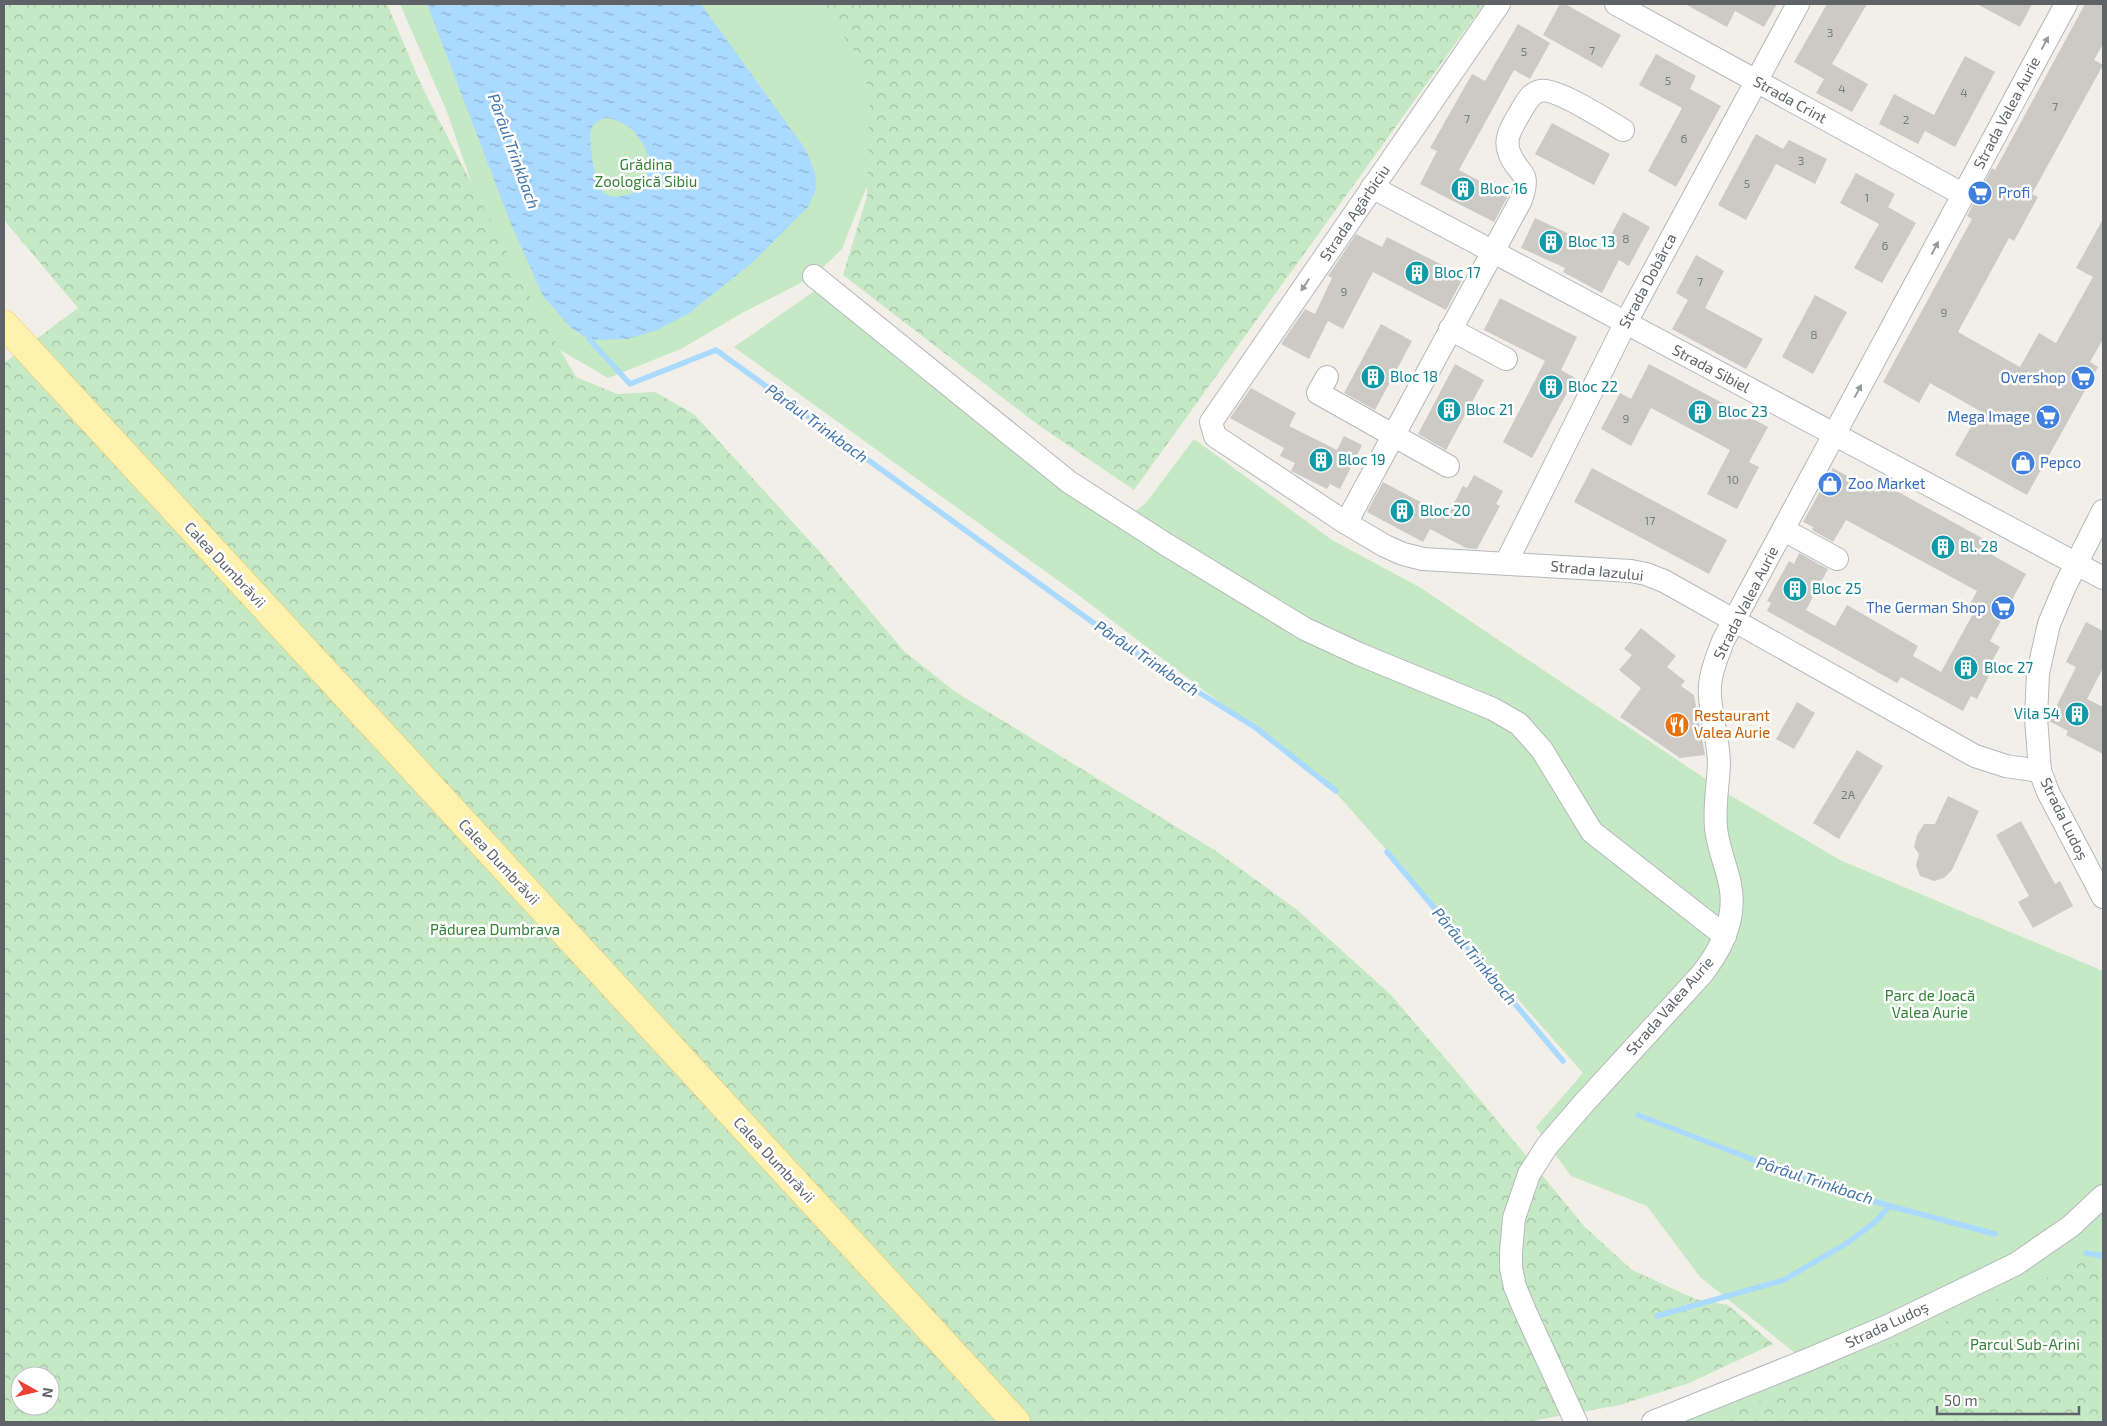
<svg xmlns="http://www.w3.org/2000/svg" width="2107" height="1426" font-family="'Exo 2',sans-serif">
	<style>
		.green { fill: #c5e8c5 }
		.forest { fill: url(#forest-crowns); fill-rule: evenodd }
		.water { fill: url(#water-ripples); fill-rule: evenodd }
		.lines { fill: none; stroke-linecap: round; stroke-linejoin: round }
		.stream { stroke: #aadaff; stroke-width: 5.5 }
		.building { fill: #cccac5 }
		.minor-casing { stroke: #b5b8bc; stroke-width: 24 }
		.major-casing { stroke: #f2c960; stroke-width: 29 }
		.minor { stroke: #fff; stroke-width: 22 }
		.major { stroke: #fff2af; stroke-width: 28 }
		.oneway { fill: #979a9d }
		.labels { text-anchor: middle; stroke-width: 5; stroke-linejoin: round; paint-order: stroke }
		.number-label { font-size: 12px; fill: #7a7d7f }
		.street-label { font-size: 15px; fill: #5f6368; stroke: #fff }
		.park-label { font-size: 15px; fill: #348238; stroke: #fff }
		.culture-label { font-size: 15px; fill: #0d838f; stroke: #fff; text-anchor: start }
		.shop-label { font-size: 15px; fill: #366cbe; stroke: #fff; text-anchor: start }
		.food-label { font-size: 15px; fill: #c56008; stroke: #fff; text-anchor: start }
		.water-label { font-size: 16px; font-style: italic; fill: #4174aa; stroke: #fff }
	</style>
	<defs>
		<pattern id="forest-crowns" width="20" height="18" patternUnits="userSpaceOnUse" patternTransform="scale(1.25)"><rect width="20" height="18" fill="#c5e8c5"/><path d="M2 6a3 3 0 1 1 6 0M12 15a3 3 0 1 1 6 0" fill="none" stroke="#a3c0a4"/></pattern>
		<pattern id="water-ripples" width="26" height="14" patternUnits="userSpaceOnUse" patternTransform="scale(1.25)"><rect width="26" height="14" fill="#aadaff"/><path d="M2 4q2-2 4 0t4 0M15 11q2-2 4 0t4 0" fill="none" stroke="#8eb4d2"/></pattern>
	</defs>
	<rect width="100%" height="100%" fill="#f1efe8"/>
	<g class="green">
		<path d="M 400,4 L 950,4 L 862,198 L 842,249 L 814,276 L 742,313 L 681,349 L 608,378 L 538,337 L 495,251 L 447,112 Z"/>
		<path d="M 816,290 L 1117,526 L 1146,503 L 1194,439 L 1332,540 L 1421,588 L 1728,794 L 1840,860 L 2103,971 L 2103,1422 L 1655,1422 L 1805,1361 L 1700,1277 L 1647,1206 L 1571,1176 L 1536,1127 L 1583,1073 L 1330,786 L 1081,597 L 734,347 Z"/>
	</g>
	<g class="forest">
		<path d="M 4,4 L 387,4 L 423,89 L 535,307 L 576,377 L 617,394 L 655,392 L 694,414 L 819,551 L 904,651 L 954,691 L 1216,851 L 1296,909 L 1390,994 L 1457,1072 L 1584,1226 L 1632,1270 L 1695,1299 L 1728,1305 L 1773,1344 L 1689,1383 L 1620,1405 L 1537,1420 L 1538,1422 L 4,1422 L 4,363 L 78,308 L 4,220 ZM 20,1376 L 50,1376 L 50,1406 L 20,1406 Z"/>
		<path d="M 815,4 L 1484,4 L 1134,490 L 1037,424 L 843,275 L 867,196 L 870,96 L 860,59 L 842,34 Z"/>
		<path d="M 2083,1262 L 2103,1266 L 2103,1422 L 1708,1422 L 1756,1403 Z"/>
	</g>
	<path class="water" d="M 427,4 L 701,4 L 806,150 L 815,173 L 816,190 L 808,207 L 752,263 L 688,314 L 657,330 L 628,339 L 590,340 L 570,327 L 543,296 L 511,224 ZM 605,118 C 635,120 658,155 645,183 C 642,190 633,194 626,195 C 619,197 610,198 604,193 C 595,187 588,141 591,130 C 594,123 598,121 605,118 Z"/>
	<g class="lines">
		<g class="stream">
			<path d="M 588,334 L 590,340 L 630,384 L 716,350 L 1131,650 L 1256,728 L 1336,791"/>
			<path d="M 1387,852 L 1563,1061"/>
			<path d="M 1638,1115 L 1808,1181 L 1890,1206 L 1995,1234"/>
			<path d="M 2086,1253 L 2103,1256"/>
			<path d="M 1657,1316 L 1784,1280 L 1847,1243 L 1874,1223 L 1890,1206"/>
		</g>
	</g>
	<g class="building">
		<path d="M 1560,4 L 1565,4 L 1621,35 L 1602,68 L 1543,35 Z"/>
		<path d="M 1685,4 L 1777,4 L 1764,27 L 1735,11 L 1727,27 Z"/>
		<path d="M 1827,4 L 1867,4 L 1832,64 L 1868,84 L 1852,112 L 1816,93 L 1824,79 L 1794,62 Z"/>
		<path d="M 1977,4 L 2032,4 L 2020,27 Z"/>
		<path d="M 2085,4 L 2103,4 L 2103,44 L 2094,60 L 2103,65 L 2032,194 L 2038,197 L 2014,241 L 2009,238 L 1958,332 L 2020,367 L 2039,333 L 2056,343 L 2093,277 L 2076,268 L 2103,219 L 2103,339 L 2090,362 L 2098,367 L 2027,495 L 1955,455 L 1980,411 L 1930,383 L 1919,403 L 1883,382 L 1972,219 L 1967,216 L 1992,168 L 1995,170 Z"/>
		<path d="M 1518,24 L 1550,43 L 1530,79 L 1514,70 L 1459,170 L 1508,196 L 1494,222 L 1420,184 L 1437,151 L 1430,148 L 1472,74 L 1485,81 Z"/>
		<path d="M 1656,54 L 1696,76 L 1690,89 L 1721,106 L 1676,187 L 1648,171 L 1682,108 L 1639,85 Z"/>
		<path d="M 1965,56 L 1995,72 L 1955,147 L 1925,131 L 1918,144 L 1879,124 L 1894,94 L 1934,115 Z"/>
		<path d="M 1552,123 L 1610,154 L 1594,185 L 1535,154 Z"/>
		<path d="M 1756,134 L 1783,149 L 1789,140 L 1827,159 L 1815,184 L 1776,164 L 1746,220 L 1718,205 Z"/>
		<path d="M 1856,173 L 1895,194 L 1888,207 L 1916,223 L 1882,283 L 1854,268 L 1879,224 L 1840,203 Z"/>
		<path d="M 1623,212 L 1650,227 L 1629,266 L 1619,260 L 1602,293 L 1563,272 L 1565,268 L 1521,248 L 1535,218 L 1603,250 Z"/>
		<path d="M 1356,234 L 1382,247 L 1387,237 L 1464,276 L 1446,310 L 1373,272 L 1343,329 L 1328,321 L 1309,359 L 1281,344 L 1305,309 L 1315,314 L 1332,278 L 1328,276 Z"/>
		<path d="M 1696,255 L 1724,271 L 1705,308 L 1763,339 L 1746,369 L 1672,329 L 1688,300 L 1676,293 Z"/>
		<path d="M 1815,295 L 1847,312 L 1813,374 L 1782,357 Z"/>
		<path d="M 1500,298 L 1577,337 L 1561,370 L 1575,378 L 1532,458 L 1503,442 L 1545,361 L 1484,330 Z"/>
		<path d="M 1381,324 L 1412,341 L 1375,410 L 1344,393 Z"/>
		<path d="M 1455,364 L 1484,380 L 1446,450 L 1418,434 Z"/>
		<path d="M 1649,364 L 1768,427 L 1749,462 L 1759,467 L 1737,509 L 1707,494 L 1730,450 L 1651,408 L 1631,446 L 1601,429 L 1620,393 L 1631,399 Z"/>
		<path d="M 1251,388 L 1296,413 L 1289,426 L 1337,450 L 1344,436 L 1362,445 L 1340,489 L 1330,484 L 1327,489 L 1291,471 L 1295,463 L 1280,456 L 1284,448 L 1230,418 Z"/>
		<path d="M 1592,468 L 1727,540 L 1709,574 L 1574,502 Z"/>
		<path d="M 1833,468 L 1876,492 L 1882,483 L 1991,543 L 1987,552 L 2026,574 L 1990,641 L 2000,647 L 1987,670 L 1991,672 L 1977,699 L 1971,696 L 1963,711 L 1901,677 L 1897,683 L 1767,611 L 1771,603 L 1767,601 L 1789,561 L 1794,564 L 1799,553 L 1828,569 L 1806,610 L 1835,626 L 1847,605 L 1918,646 L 1913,656 L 1941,672 L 1974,612 L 1968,608 L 1977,591 L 1846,520 L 1833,542 L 1812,530 L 1813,527 L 1803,522 Z"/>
		<path d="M 1474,475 L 1503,491 L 1496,504 L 1500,506 L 1477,549 L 1466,548 L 1430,529 L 1423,542 L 1367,512 L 1383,482 L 1447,516 L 1463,486 L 1467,488 Z"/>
		<path d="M 2086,622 L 2103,631 L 2103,668 L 2087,699 L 2103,707 L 2103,754 L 2066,735 L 2068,731 L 2049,721 L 2076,667 L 2066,662 Z"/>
		<path d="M 1641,628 L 1676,656 L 1667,667 L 1685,681 L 1681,686 L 1694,695 L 1705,755 L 1680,758 L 1620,717 L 1641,688 L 1619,670 L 1632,655 L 1624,649 Z"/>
		<path d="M 1797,702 L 1815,713 L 1794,749 L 1776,739 Z"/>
		<path d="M 1857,750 L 1883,766 L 1839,839 L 1813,823 Z"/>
		<path d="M 1948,796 L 1979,811 L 1952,870 L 1944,878 L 1934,881 L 1920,876 L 1916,865 L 1919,854 L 1914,847 L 1917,835 L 1924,824 L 1935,824 Z"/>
		<path d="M 2021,821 L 2055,884 L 2060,881 L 2073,906 L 2033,928 L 2018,902 L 2029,896 L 1996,835 Z"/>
	</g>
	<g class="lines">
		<defs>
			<g id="minor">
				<path d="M 1499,4 L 1211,422 L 1215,436 L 1346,523 L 1385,546 L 1403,554 L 1423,559 L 1631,571 L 1646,574 L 1664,581 L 1975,756 L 2006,766 L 2040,771"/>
				<path d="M 1616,4 L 1964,195"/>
				<path d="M 1372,187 L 2103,578"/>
				<path d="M 814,276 L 1069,482 L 1167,545 L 1305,629 L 1359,654 L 1493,709 L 1519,724 L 1542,750 L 1592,832 L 1725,936"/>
				<path d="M 1450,329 L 1506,359"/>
				<path d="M 1327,377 L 1318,393 L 1448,466"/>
				<path d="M 2103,511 L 2065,586 L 2049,624 L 2038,673 L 2036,718 L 2040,771 L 2048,792 L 2103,897"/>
				<path d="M 1346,523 L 1521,200 C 1532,168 1517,176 1509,152 C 1504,138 1512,127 1518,116 C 1524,107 1529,93 1540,91 C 1555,87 1608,121 1623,130"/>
				<path d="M 1784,530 L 1837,559"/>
				<path d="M 1506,563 L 1625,324 L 1798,4"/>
				<path d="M 1576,1422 L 1525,1311 L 1515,1287 L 1511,1268 L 1511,1252 L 1514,1218 L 1529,1174 L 1547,1146 L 1584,1103 L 1701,975 C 1722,949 1737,918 1730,884 C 1726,865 1718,848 1716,828 C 1714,806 1718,786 1719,764 C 1719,737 1708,711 1710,685 C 1711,670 1718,655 1723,641 L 2066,4"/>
				<path d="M 1653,1422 L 1805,1361 L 1888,1326 L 2016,1264 L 2071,1226 L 2103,1196"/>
			</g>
			<path id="major" d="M 4,324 L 1016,1422"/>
		</defs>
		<use href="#minor" class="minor-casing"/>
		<use href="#major" class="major-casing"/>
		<use href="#minor" class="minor"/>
		<use href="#major" class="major"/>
	</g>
	<defs><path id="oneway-solid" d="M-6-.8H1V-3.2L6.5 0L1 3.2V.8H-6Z" transform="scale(1.25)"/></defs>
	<g class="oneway">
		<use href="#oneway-solid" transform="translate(2045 43) rotate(-62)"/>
		<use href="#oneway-solid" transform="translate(1935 248) rotate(-62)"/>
		<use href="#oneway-solid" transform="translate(1305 285) rotate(124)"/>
		<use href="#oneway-solid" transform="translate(1858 391) rotate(-62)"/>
	</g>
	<defs>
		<symbol id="building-disc" viewBox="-11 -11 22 22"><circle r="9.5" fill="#0f9aa8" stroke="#fff"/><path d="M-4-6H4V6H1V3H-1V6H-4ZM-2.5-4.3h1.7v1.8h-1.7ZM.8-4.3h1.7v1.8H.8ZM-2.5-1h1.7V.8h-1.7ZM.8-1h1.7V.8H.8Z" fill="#fff"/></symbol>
		<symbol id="supermarket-disc" viewBox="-11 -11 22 22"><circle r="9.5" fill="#3f7fe0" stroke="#fff"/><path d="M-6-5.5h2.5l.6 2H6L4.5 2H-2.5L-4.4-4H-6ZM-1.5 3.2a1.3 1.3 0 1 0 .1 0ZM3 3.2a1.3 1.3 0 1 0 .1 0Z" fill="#fff"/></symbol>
		<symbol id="shop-disc" viewBox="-11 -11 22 22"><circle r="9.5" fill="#3f7fe0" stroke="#fff"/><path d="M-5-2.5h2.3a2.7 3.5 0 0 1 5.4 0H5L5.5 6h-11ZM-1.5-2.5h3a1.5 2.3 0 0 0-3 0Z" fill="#fff"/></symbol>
		<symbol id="restaurant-disc" viewBox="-11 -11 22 22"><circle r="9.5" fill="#e8710a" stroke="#fff"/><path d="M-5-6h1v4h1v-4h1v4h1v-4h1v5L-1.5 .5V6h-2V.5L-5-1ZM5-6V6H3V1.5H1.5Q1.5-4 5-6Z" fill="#fff"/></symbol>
	</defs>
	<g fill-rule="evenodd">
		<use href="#building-disc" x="1449" y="175" width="28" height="28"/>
		<use href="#supermarket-disc" x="1966" y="179" width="28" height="28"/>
		<use href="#building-disc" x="1537" y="228" width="28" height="28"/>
		<use href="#building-disc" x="1403" y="259" width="28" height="28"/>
		<use href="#building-disc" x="1359" y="363" width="28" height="28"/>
		<use href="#supermarket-disc" x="2069" y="364" width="28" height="28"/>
		<use href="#building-disc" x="1537" y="373" width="28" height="28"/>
		<use href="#building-disc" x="1435" y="396" width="28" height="28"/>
		<use href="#building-disc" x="1686" y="398" width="28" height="28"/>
		<use href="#supermarket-disc" x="2034" y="403" width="28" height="28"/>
		<use href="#building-disc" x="1307" y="446" width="28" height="28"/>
		<use href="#shop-disc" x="2009" y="449" width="28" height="28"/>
		<use href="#shop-disc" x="1816" y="470" width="28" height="28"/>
		<use href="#building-disc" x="1388" y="497" width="28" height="28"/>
		<use href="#building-disc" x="1929" y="533" width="28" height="28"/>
		<use href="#building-disc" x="1781" y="575" width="28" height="28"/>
		<use href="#supermarket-disc" x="1989" y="594" width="28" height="28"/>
		<use href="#building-disc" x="1952" y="654" width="28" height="28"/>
		<use href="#building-disc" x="2063" y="700" width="28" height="28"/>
		<use href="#restaurant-disc" x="1663" y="711" width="28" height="28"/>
	</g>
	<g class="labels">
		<g class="number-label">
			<text x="1830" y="37">3</text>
			<text x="1592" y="55">7</text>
			<text x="1524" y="56">5</text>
			<text x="1668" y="85">5</text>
			<text x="1842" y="93">4</text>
			<text x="1964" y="97">4</text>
			<text x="2055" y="111">7</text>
			<text x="1467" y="123">7</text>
			<text x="1906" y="124">2</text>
			<text x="1684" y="143">6</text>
			<text x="1801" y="165">3</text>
			<text x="1747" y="188">5</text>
			<text x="1867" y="202">1</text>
			<text x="1626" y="243">8</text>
			<text x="1885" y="250">6</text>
			<text x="1700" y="286">7</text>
			<text x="1344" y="296">9</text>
			<text x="1944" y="317">9</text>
			<text x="1814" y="339">8</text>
			<text x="1626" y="423">9</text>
			<text x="1733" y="484">10</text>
			<text x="1650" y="525">17</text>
			<text x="1848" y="799">2A</text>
		</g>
		<g class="street-label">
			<text transform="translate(1790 100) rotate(29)" y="5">Strada Crint</text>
			<text transform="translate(2007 113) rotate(-62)" y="5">Strada Valea Aurie</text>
			<text transform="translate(1355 213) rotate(-56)" y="5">Strada Agârbiciu</text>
			<text transform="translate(1648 281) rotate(-62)" y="5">Strada Dobârca</text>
			<text transform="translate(1711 369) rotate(28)" y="5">Strada Sibiel</text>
			<text transform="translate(225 565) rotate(47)" y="5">Calea Dumbrăvii</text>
			<text transform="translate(1597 571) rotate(6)" y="5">Strada Iazului</text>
			<text transform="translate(1746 603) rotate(-63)" y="5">Strada Valea Aurie</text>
			<text transform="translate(2064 819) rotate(64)" y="5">Strada Ludoș</text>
			<text transform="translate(499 862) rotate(47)" y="5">Calea Dumbrăvii</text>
			<text transform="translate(1670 1006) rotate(-49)" y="5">Strada Valea Aurie</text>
			<text transform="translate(774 1160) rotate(47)" y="5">Calea Dumbrăvii</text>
			<text transform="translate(1887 1325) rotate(-25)" y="5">Strada Ludoș</text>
		</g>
		<g class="park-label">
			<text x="646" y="170">Grădina<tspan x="646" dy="17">Zoologică Sibiu</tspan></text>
			<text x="495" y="935">Pădurea Dumbrava</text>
			<text x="1930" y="1001">Parc de Joacă<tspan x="1930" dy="17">Valea Aurie</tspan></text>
			<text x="2025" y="1350">Parcul Sub-Arini</text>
		</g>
		<g class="culture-label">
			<text x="1480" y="194">Bloc 16</text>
			<text x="1568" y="247">Bloc 13</text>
			<text x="1434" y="278">Bloc 17</text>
			<text x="1390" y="382">Bloc 18</text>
			<text x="1568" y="392">Bloc 22</text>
			<text x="1466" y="415">Bloc 21</text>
			<text x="1718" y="417">Bloc 23</text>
			<text x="1338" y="465">Bloc 19</text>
			<text x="1420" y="516">Bloc 20</text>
			<text x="1960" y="552">Bl. 28</text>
			<text x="1812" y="594">Bloc 25</text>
			<text x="1984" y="673">Bloc 27</text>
			<text x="2060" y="719" text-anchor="end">Vila 54</text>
		</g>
		<g class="shop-label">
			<text x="1998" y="198">Profi</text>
			<text x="2066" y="383" text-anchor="end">Overshop</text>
			<text x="2030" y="422" text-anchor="end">Mega Image</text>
			<text x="2040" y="468">Pepco</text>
			<text x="1848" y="489">Zoo Market</text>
			<text x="1986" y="613" text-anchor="end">The German Shop</text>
		</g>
		<g class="food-label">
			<text x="1694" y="721">Restaurant<tspan x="1694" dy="17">Valea Aurie</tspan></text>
		</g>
		<g class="water-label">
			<text transform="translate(514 151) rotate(70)" y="6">Pârâul Trinkbach</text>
			<text transform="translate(817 423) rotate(36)" y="6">Pârâul Trinkbach</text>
			<text transform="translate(1147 658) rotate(34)" y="6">Pârâul Trinkbach</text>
			<text transform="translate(1475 956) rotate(50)" y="6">Pârâul Trinkbach</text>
			<text transform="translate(1815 1180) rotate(18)" y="6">Pârâul Trinkbach</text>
		</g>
	</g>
	<rect width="2107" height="1426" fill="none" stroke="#5f6368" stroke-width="10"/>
	<g transform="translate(35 1391) rotate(98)"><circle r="24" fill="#ffffff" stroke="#bfc1c3"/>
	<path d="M0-4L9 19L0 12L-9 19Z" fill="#ea4335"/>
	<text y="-8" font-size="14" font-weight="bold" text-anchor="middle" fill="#5f6368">N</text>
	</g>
	<path d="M1937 1406v8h142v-8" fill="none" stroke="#5f6368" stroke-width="2.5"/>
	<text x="1944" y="1406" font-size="15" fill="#5f6368" stroke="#ffffff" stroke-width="4" paint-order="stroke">50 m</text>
</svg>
